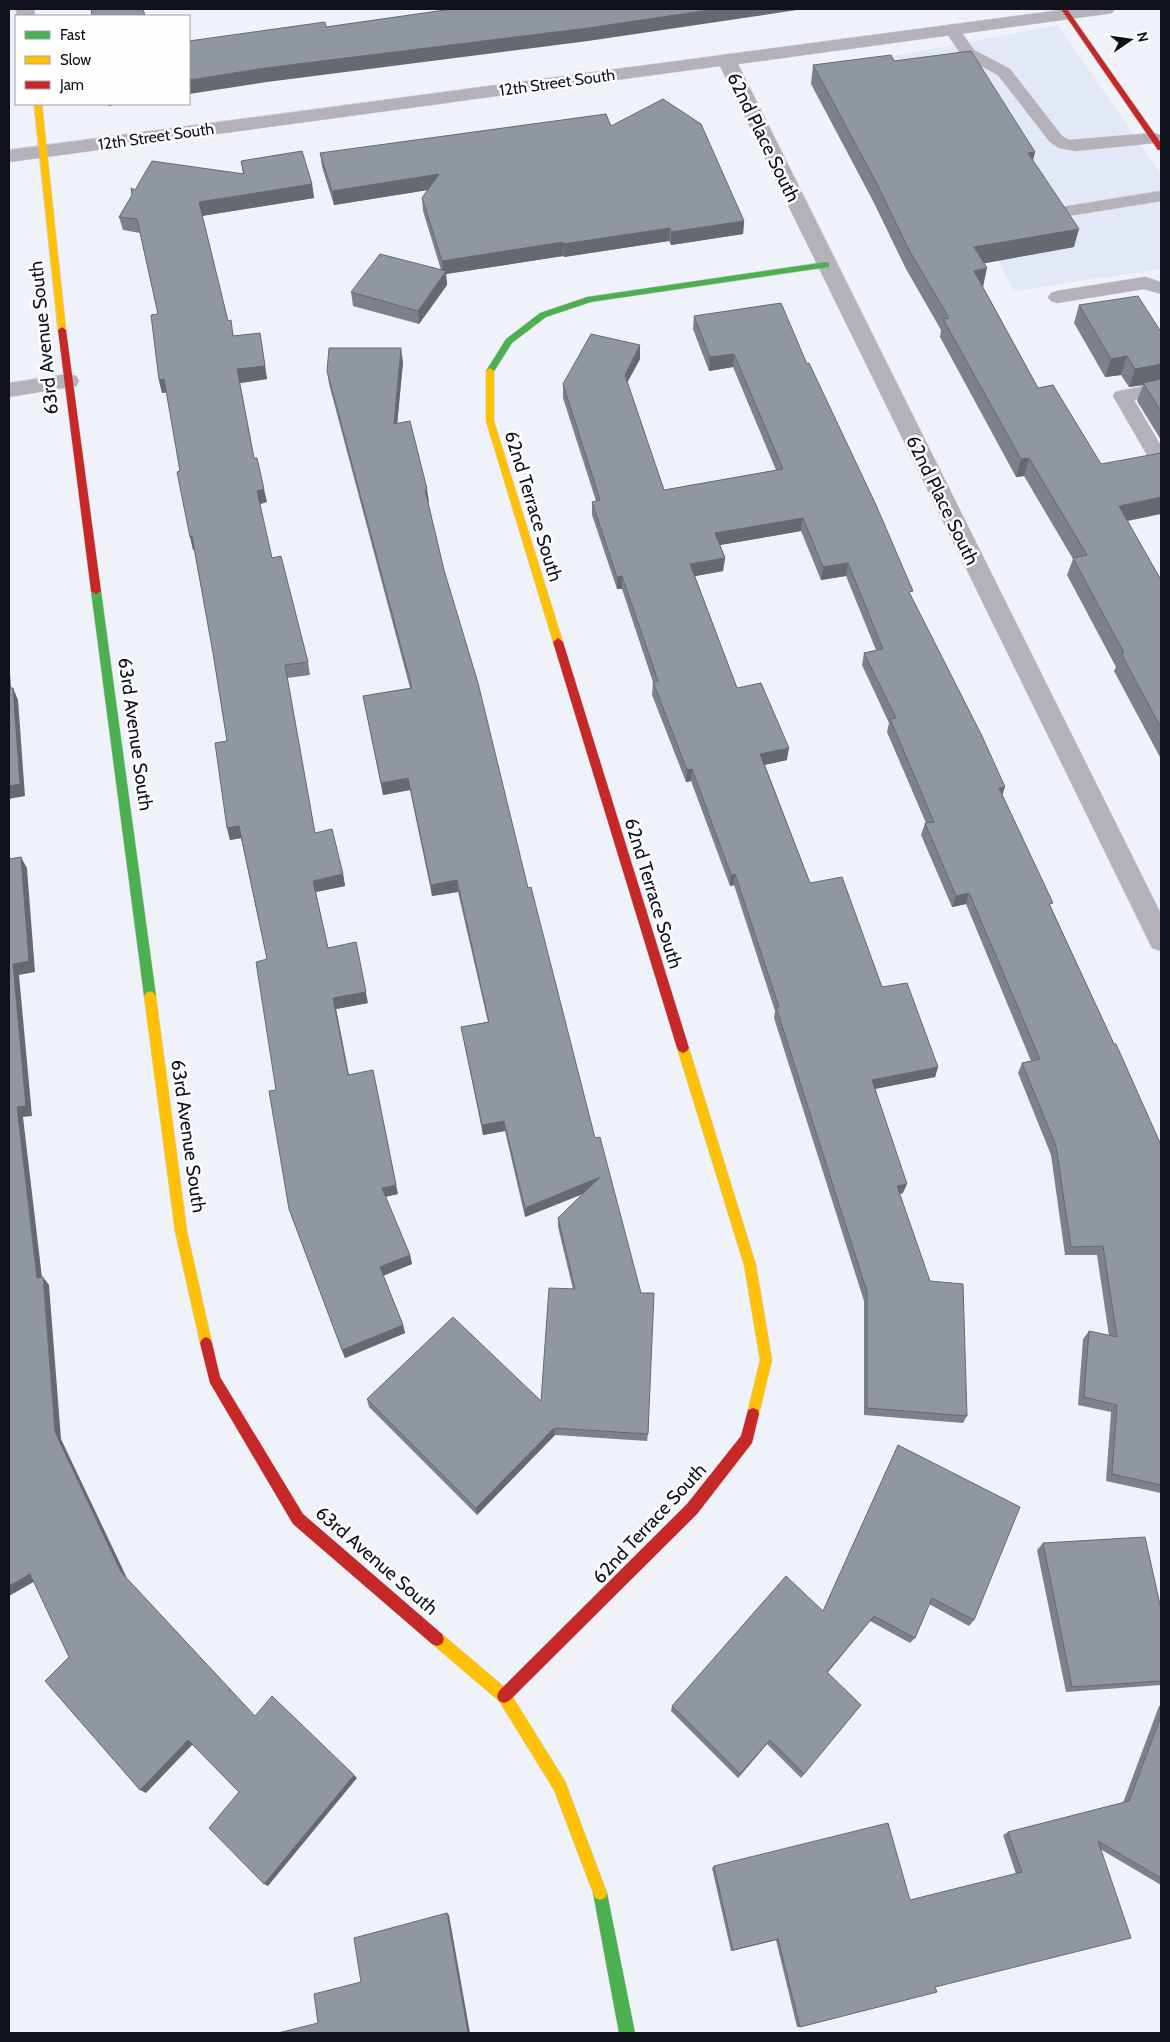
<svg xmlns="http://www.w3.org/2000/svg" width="1170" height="2042" font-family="Cabin,sans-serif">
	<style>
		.built { fill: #e3e8f7 }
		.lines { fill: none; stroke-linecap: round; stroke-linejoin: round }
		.lane-casing { stroke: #cdcfd5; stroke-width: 1 }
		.street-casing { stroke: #cdcfd5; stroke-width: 1 }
		.fast-casing { stroke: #cdcfd5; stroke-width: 1 }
		.slow-casing { stroke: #cdcfd5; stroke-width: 1 }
		.jam-casing { stroke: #cdcfd5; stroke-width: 1 }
		.lane { fill: #b4b1b8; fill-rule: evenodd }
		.street { fill: #b4b1b8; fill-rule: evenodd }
		.fast { fill: #4caf50; fill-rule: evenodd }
		.slow { fill: #ffc107; fill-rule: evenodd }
		.jam { fill: #c62828; fill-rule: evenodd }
		.wall { fill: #7d8288 }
		.shaded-wall { fill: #666a6f }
		.building { fill: #91979e; stroke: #666a6f }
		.labels { text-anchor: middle; stroke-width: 5; stroke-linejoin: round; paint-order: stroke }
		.far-street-label { font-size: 16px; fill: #0f121c; stroke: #fefefe }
		.street-label { font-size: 19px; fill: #0f121c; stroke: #fefefe }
	</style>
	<rect width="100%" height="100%" fill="#f0f2f9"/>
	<path class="built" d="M 1058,25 L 1161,174 L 1161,269 L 1014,291 L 890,57 Z"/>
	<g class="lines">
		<defs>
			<g id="lane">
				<path d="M 952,24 L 957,26 L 974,50 L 1010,69 L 1062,136 L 1069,140 L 1154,133 L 1160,135 L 1161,139 L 1154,143 L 1076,151 L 1059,148 L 1050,142 L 998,75 L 962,56 L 944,29 L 947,26 Z"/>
				<path d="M 1161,191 L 1161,201 L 1062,217 L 1056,216 L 1053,212 L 1056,208 L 1062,207 Z"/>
				<path d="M 1145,277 L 1161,282 L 1161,294 L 1144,289 L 1057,303 L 1051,301 L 1048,297 L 1051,293 L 1057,291 Z"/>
				<path d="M 1161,383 L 1161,395 L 1134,400 L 1161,446 L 1161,469 L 1154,467 L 1113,396 L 1115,392 Z"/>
			</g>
			<g id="street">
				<path d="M 16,9 L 34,9 L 35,16 L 17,16 Z"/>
				<path d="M 1068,9 L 1115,9 L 1112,13 L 1106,14 L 738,64 L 1161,914 L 1161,951 L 1152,948 L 720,66 L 9,162 L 9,150 Z"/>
				<path d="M 68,374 L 76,376 L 79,381 L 76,386 L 9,397 L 9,383 Z"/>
			</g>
			<g id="fast">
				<path d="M 826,262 L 829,263 L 829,267 L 591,302 L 546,317 L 512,343 L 493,373 L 487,373 L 486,371 L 506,339 L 540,313 L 587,297 Z"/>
				<path d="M 96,588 L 101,591 L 156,996 L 154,999 L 146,999 L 144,996 L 91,591 Z"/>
				<path d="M 600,1886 L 605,1888 L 607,1893 L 635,2033 L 619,2033 L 593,1893 L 595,1888 Z"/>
			</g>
			<g id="slow">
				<path d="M 34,104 L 42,104 L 66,330 L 62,333 L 58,330 Z"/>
				<path d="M 490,368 L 494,371 L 494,421 L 563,642 L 558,646 L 553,642 L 486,421 L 486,371 Z"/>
				<path d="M 150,991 L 154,993 L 156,996 L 187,1231 L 212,1343 L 210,1347 L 206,1349 L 202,1347 L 200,1343 L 175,1231 L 144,996 L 146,993 Z"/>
				<path d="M 683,1043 L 687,1045 L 689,1048 L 756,1265 L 772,1360 L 759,1414 L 758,1418 L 753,1420 L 748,1418 L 747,1414 L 760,1360 L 744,1265 L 677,1048 L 679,1045 Z"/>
				<path d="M 437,1632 L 442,1634 L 509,1691 L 565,1781 L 607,1893 L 605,1898 L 600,1900 L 595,1898 L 554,1790 L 499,1701 L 432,1644 L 430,1639 L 432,1634 Z"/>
			</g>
			<g id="jam">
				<path d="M 1061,9 L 1067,9 L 1161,143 L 1161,150 L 1158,150 Z"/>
				<path d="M 62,327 L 66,330 L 101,591 L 96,594 L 91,591 L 58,330 Z"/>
				<path d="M 558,638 L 563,642 L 689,1048 L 687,1051 L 683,1053 L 679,1051 L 677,1048 L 553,642 Z"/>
				<path d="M 206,1337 L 210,1339 L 212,1343 L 220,1377 L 303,1514 L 442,1634 L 444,1639 L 442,1644 L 437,1646 L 432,1644 L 293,1524 L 210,1383 L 200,1343 L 202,1339 Z"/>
				<path d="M 753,1408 L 758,1410 L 759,1414 L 752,1443 L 697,1514 L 509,1701 L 504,1703 L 499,1701 L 497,1696 L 499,1691 L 687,1504 L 741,1436 L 748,1410 Z"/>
			</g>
		</defs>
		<use href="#lane" class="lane-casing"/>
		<use href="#street" class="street-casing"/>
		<use href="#fast" class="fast-casing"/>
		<use href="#slow" class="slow-casing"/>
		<use href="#jam" class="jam-casing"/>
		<use href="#lane" class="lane"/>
		<use href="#street" class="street"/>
		<use href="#fast" class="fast"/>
		<use href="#slow" class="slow"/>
		<use href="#jam" class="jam"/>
	</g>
	<g class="wall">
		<path d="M 894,61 L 1035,152 L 1033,160 L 1074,247 L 984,263 L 983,287 L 1038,388 L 1127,521 L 1161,580 L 1161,759 L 1114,671 L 1116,667 L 1067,575 L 1073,559 L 1024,476 L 1016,477 L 940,337 L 941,330 L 906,269 L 873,201 L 811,84 L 813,65 Z"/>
		<path d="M 611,126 L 744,221 L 743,234 L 671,245 L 669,241 L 564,257 L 563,256 L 446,274 L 447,285 L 419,324 L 353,306 L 351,292 L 441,270 L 423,211 L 422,198 L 428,190 L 334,205 L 322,167 L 320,153 Z"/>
		<path d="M 241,161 L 312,184 L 314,198 L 202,216 L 228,321 L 234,336 L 262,346 L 267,379 L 240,383 L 254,458 L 267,502 L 260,504 L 272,558 L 308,662 L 310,675 L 287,678 L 315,833 L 343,874 L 345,886 L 316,892 L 328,948 L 368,1003 L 336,1009 L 349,1075 L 398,1194 L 385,1197 L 410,1255 L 412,1264 L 383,1276 L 403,1325 L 405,1333 L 345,1358 L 289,1209 L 276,1090 L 267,959 L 241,838 L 230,840 L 227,828 L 227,741 L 213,653 L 194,549 L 193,550 L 167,392 L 162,393 L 159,380 L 158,314 L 140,233 L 123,230 L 119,217 L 135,190 L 243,174 Z"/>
		<path d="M 1079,305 L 1161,332 L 1161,440 L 1137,401 L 1143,385 L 1129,387 L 1121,375 L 1105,377 L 1074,323 Z"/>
		<path d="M 694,316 L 807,364 L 911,597 L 1002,795 L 1051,907 L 1114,1044 L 1161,1145 L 1161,1493 L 1106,1481 L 1111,1412 L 1078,1405 L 1083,1339 L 1089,1331 L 1109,1336 L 1097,1255 L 1065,1255 L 1051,1155 L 1018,1073 L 1022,1063 L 1031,1061 L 966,904 L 952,907 L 921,835 L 925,823 L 926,823 L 887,732 L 889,723 L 862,665 L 864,653 L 876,650 L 846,576 L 821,580 L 801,531 L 720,545 L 725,558 L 723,571 L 695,576 L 737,688 L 787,760 L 765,765 L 810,883 L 882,987 L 938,1067 L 935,1077 L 875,1089 L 903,1193 L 900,1194 L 967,1416 L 963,1423 L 864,1415 L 864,1301 L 774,1018 L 775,1011 L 734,885 L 730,886 L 691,781 L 686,782 L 652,695 L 653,682 L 622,589 L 617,589 L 592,515 L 592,502 L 596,501 L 563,398 L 563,384 L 640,345 L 640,359 L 627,383 L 664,490 L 776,470 L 733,367 L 709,371 L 693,329 Z"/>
		<path d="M 403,362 L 397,423 L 429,502 L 428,502 L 648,1434 L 647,1441 L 555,1435 L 477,1515 L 369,1407 L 367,1399 L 541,1401 L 573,1289 L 558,1227 L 558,1218 L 583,1194 L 525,1217 L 505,1131 L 483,1135 L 463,1037 L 461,1027 L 488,1022 L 458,892 L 432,896 L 410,790 L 383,795 L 363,696 L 410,688 L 329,384 L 327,371 Z"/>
		<path d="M 898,1445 L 974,1620 L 969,1626 L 929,1604 L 915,1638 L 910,1643 L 870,1621 L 827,1673 L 861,1705 L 801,1778 L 767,1744 L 738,1778 L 671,1711 L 672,1706 L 823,1611 Z"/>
		<path d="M 1043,1543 L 1161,1609 L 1161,1685 L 1066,1692 L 1037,1550 Z"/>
		<path d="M 1161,1705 L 1161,1885 L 1100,1849 L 935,1987 L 800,2027 L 797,2027 L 776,1940 L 731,1951 L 712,1868 L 714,1866 L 910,1900 L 1016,1874 L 1003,1835 L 1008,1832 L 1123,1803 L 1159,1706 Z"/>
	</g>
	<g class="shaded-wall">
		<path d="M 716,9 L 797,9 L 797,10 L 588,41 L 267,82 L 189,94 L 189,80 L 265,68 Z"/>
		<path d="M 108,104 L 121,104 L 108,106 Z"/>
		<path d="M 1035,152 L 1030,171 L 1028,153 Z"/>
		<path d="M 439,174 L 440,188 L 334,205 L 332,191 Z"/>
		<path d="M 312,184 L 314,198 L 201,216 L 199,202 Z"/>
		<path d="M 744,221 L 743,234 L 671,245 L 671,232 Z"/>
		<path d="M 670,228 L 669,241 L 564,257 L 563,244 Z"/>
		<path d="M 1079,229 L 1074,247 L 970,266 L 974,247 Z"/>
		<path d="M 563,242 L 563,256 L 446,274 L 447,285 L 419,324 L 418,311 L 443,274 L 442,261 Z"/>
		<path d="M 987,268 L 983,287 L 970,289 L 974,271 Z"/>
		<path d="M 260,333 L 267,379 L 240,383 L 237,369 Z"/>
		<path d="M 640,345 L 640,359 L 624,388 L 625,375 Z"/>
		<path d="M 401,348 L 403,362 L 396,437 L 394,424 Z"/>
		<path d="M 734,354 L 733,367 L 709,371 L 710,357 Z"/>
		<path d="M 1127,356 L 1121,375 L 1105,377 L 1111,359 Z"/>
		<path d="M 1161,364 L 1161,382 L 1143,383 L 1143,385 L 1129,387 L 1135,369 Z"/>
		<path d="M 164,379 L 168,392 L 162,393 L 159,380 Z"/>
		<path d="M 1029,458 L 1024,476 L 1016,477 L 1021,459 Z"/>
		<path d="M 264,489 L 267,502 L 260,504 L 257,491 Z"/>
		<path d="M 427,489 L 429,502 L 426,503 L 425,490 Z"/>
		<path d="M 1161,497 L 1161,514 L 1113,524 L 1119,506 Z"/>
		<path d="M 803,518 L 801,531 L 714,546 L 715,533 Z"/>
		<path d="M 192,536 L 195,549 L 193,550 L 190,537 Z"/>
		<path d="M 725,558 L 723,571 L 690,577 L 690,564 Z"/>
		<path d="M 848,563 L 846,576 L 821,580 L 823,567 Z"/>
		<path d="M 622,576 L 622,589 L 617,589 L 617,577 Z"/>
		<path d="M 9,659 L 12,701 L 9,694 Z"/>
		<path d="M 285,665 L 287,678 L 317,845 L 315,833 Z"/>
		<path d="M 13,688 L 18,700 L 25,796 L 9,799 Z"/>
		<path d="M 789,748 L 787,760 L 759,766 L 760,754 Z"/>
		<path d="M 692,769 L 691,781 L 686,782 L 687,770 Z"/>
		<path d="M 408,778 L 410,790 L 383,795 L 381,783 Z"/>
		<path d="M 1005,787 L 1001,799 L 999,788 Z"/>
		<path d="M 239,826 L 242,838 L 230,840 L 227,828 Z"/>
		<path d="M 21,857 L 27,868 L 35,972 L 19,975 L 32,1116 L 23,1117 L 43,1286 L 37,1278 L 17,1107 L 13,964 Z"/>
		<path d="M 343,874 L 345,886 L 316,892 L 313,881 Z"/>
		<path d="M 735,874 L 734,885 L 730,886 L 731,875 Z"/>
		<path d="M 457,880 L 458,892 L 432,896 L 431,885 Z"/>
		<path d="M 969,893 L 966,904 L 952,907 L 956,896 Z"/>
		<path d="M 356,942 L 368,1003 L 336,1009 L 351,1085 L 333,998 Z"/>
		<path d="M 938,1067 L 935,1077 L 869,1090 L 872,1080 Z"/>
		<path d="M 373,1070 L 398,1194 L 384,1197 L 382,1188 Z"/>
		<path d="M 504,1121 L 505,1131 L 483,1135 L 482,1125 Z"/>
		<path d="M 600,1177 L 600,1187 L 525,1217 L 525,1208 Z"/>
		<path d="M 907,1184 L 903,1193 L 893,1195 L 897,1186 Z"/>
		<path d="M 410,1255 L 412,1264 L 382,1276 L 380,1267 Z"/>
		<path d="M 43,1277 L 49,1285 L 61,1439 L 127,1578 L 121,1572 L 55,1432 Z"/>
		<path d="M 403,1325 L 405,1333 L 345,1358 L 342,1350 Z"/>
		<path d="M 554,1428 L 555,1435 L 477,1515 L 476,1508 Z"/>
		<path d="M 30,1574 L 37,1580 L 9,1596 L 9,1586 Z"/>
		<path d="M 874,1616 L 870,1621 L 824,1677 L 827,1672 Z"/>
		<path d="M 188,1740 L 193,1744 L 146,1793 L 140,1790 Z"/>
		<path d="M 770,1740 L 767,1744 L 738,1778 L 740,1774 Z"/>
		<path d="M 354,1775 L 357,1778 L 268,1886 L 264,1884 Z"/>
		<path d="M 447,1913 L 449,1915 L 470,2033 L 468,2033 Z"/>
		<path d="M 778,1939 L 776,1940 L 731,1951 L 733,1950 Z"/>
	</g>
	<g class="building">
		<path d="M 91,9 L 143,9 L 145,16 L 92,16 Z"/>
		<path d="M 452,9 L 716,9 L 588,28 L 265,68 L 189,80 L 189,41 L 325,22 L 326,27 Z"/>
		<path d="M 971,51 L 1035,152 L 1028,153 L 1079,229 L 974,247 L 987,268 L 974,271 L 1038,388 L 1053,385 L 1101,464 L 1161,453 L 1161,497 L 1119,506 L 1161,580 L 1161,728 L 1121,653 L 1124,653 L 1073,558 L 1087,555 L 1029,458 L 1021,459 L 943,319 L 949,318 L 909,250 L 876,182 L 813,65 L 891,55 L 894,61 Z"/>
		<path d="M 663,99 L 701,124 L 744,221 L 671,232 L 670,228 L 563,244 L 563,242 L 442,261 L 422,198 L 439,174 L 332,191 L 320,153 L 606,114 L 611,126 Z"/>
		<path d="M 302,151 L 312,184 L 199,202 L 228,321 L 231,320 L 233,336 L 260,333 L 265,366 L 237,369 L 254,458 L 257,458 L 264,489 L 257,491 L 272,558 L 281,556 L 308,662 L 285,665 L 315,833 L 332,829 L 343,874 L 313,881 L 328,948 L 356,942 L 366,992 L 333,998 L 348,1075 L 373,1070 L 396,1185 L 382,1188 L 410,1255 L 380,1267 L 403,1325 L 342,1350 L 289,1209 L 269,1091 L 276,1090 L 256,962 L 267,959 L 239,826 L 227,828 L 215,743 L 227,741 L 213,653 L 192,536 L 190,537 L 177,472 L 180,471 L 164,379 L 159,380 L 151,315 L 158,314 L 137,219 L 119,217 L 132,195 L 131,188 L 135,190 L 152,161 L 244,174 L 241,161 Z"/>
		<path d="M 380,254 L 446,271 L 418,311 L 351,292 Z"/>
		<path d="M 1138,296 L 1161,332 L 1161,364 L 1135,369 L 1127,356 L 1111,359 L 1079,305 Z"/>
		<path d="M 781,303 L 807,364 L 809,363 L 876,505 L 913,591 L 909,592 L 982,736 L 1005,787 L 999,788 L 1053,903 L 1049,904 L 1114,1044 L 1116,1044 L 1161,1145 L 1161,1485 L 1112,1474 L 1117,1405 L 1084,1397 L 1089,1331 L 1117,1337 L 1103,1246 L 1071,1247 L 1056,1146 L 1022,1063 L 1040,1059 L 969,893 L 956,896 L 925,823 L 934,822 L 890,719 L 896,718 L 864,653 L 883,649 L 848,563 L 823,567 L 803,518 L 715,533 L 725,558 L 690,564 L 737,688 L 761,683 L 789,748 L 760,754 L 810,883 L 842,877 L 882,987 L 907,983 L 938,1067 L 872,1080 L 907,1184 L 897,1186 L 930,1281 L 963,1284 L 967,1416 L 867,1408 L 867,1292 L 776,1007 L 779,1007 L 735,874 L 731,875 L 692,769 L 687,770 L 653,682 L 658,681 L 622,576 L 617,577 L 592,502 L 600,500 L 563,384 L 591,334 L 640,345 L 625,375 L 664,490 L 783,469 L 734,354 L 710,357 L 694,316 Z"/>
		<path d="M 329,348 L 401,348 L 394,424 L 410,421 L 427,489 L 425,490 L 444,570 L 478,683 L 528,888 L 531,887 L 595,1138 L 600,1137 L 641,1293 L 654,1293 L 648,1434 L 554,1428 L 476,1508 L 367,1399 L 453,1317 L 541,1401 L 549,1288 L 575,1289 L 558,1218 L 600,1177 L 525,1208 L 504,1121 L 482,1125 L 461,1027 L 489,1022 L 457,880 L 431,885 L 408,778 L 381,783 L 363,696 L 412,688 L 327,371 Z"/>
		<path d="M 1161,379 L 1161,411 L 1143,383 Z"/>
		<path d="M 9,688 L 13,688 L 20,784 L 9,786 Z"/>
		<path d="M 21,857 L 29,961 L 13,964 L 26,1106 L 17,1107 L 37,1278 L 43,1277 L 55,1432 L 121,1572 L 255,1716 L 272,1696 L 354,1775 L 264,1884 L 209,1828 L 239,1792 L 188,1740 L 140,1790 L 45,1681 L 69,1657 L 30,1574 L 9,1586 L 9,859 Z"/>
		<path d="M 898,1445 L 1020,1507 L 974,1620 L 932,1598 L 915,1638 L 874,1616 L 827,1672 L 861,1705 L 804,1774 L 770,1740 L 740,1774 L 672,1706 L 786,1576 L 823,1611 Z"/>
		<path d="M 1145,1537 L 1161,1609 L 1161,1681 L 1072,1687 L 1043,1543 Z"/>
		<path d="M 1161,1716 L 1161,1878 L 1098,1841 L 1131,1938 L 935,1987 L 937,1992 L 800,2027 L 778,1939 L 733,1950 L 714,1866 L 888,1823 L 910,1900 L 1022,1872 L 1008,1832 L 1129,1801 Z"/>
		<path d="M 447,1913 L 468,2033 L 278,2033 L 318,2023 L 314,1994 L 361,1982 L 354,1938 Z"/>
	</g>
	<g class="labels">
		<g class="far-street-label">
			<text transform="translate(557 82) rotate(-8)" y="6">12th Street South</text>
			<text transform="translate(156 136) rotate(-8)" y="6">12th Street South</text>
		</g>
		<g class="street-label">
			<text transform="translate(764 137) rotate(64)" y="7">62nd Place South</text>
			<text transform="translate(43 338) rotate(-96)" y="7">63rd Avenue South</text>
			<text transform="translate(943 500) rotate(64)" y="7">62nd Place South</text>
			<text transform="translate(534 506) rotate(73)" y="7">62nd Terrace South</text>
			<text transform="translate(136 734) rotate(82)" y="7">63rd Avenue South</text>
			<text transform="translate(654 893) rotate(73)" y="7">62nd Terrace South</text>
			<text transform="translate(189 1136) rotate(82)" y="7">63rd Avenue South</text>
			<text transform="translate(649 1523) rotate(-47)" y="7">62nd Terrace South</text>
			<text transform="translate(377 1560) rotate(41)" y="7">63rd Avenue South</text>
		</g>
	</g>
	<rect width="1170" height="2042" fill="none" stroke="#0f121c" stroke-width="20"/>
	<rect x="15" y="15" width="175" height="90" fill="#fefefe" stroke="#9ea0a4"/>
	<rect x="25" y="31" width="25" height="8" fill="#4caf50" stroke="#9ea0a4"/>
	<text x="60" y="40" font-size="15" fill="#0f121c">Fast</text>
	<rect x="25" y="56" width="25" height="8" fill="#ffc107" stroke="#9ea0a4"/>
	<text x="60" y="65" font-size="15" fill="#0f121c">Slow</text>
	<rect x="25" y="81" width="25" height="8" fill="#c62828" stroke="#9ea0a4"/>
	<text x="60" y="90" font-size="15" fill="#0f121c">Jam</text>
	<g transform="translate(1130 40) rotate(77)" stroke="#fefefe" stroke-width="4" paint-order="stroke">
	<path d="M0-4L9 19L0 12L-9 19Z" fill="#0f121c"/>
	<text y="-8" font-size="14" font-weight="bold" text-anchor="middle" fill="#0f121c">N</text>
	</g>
</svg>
